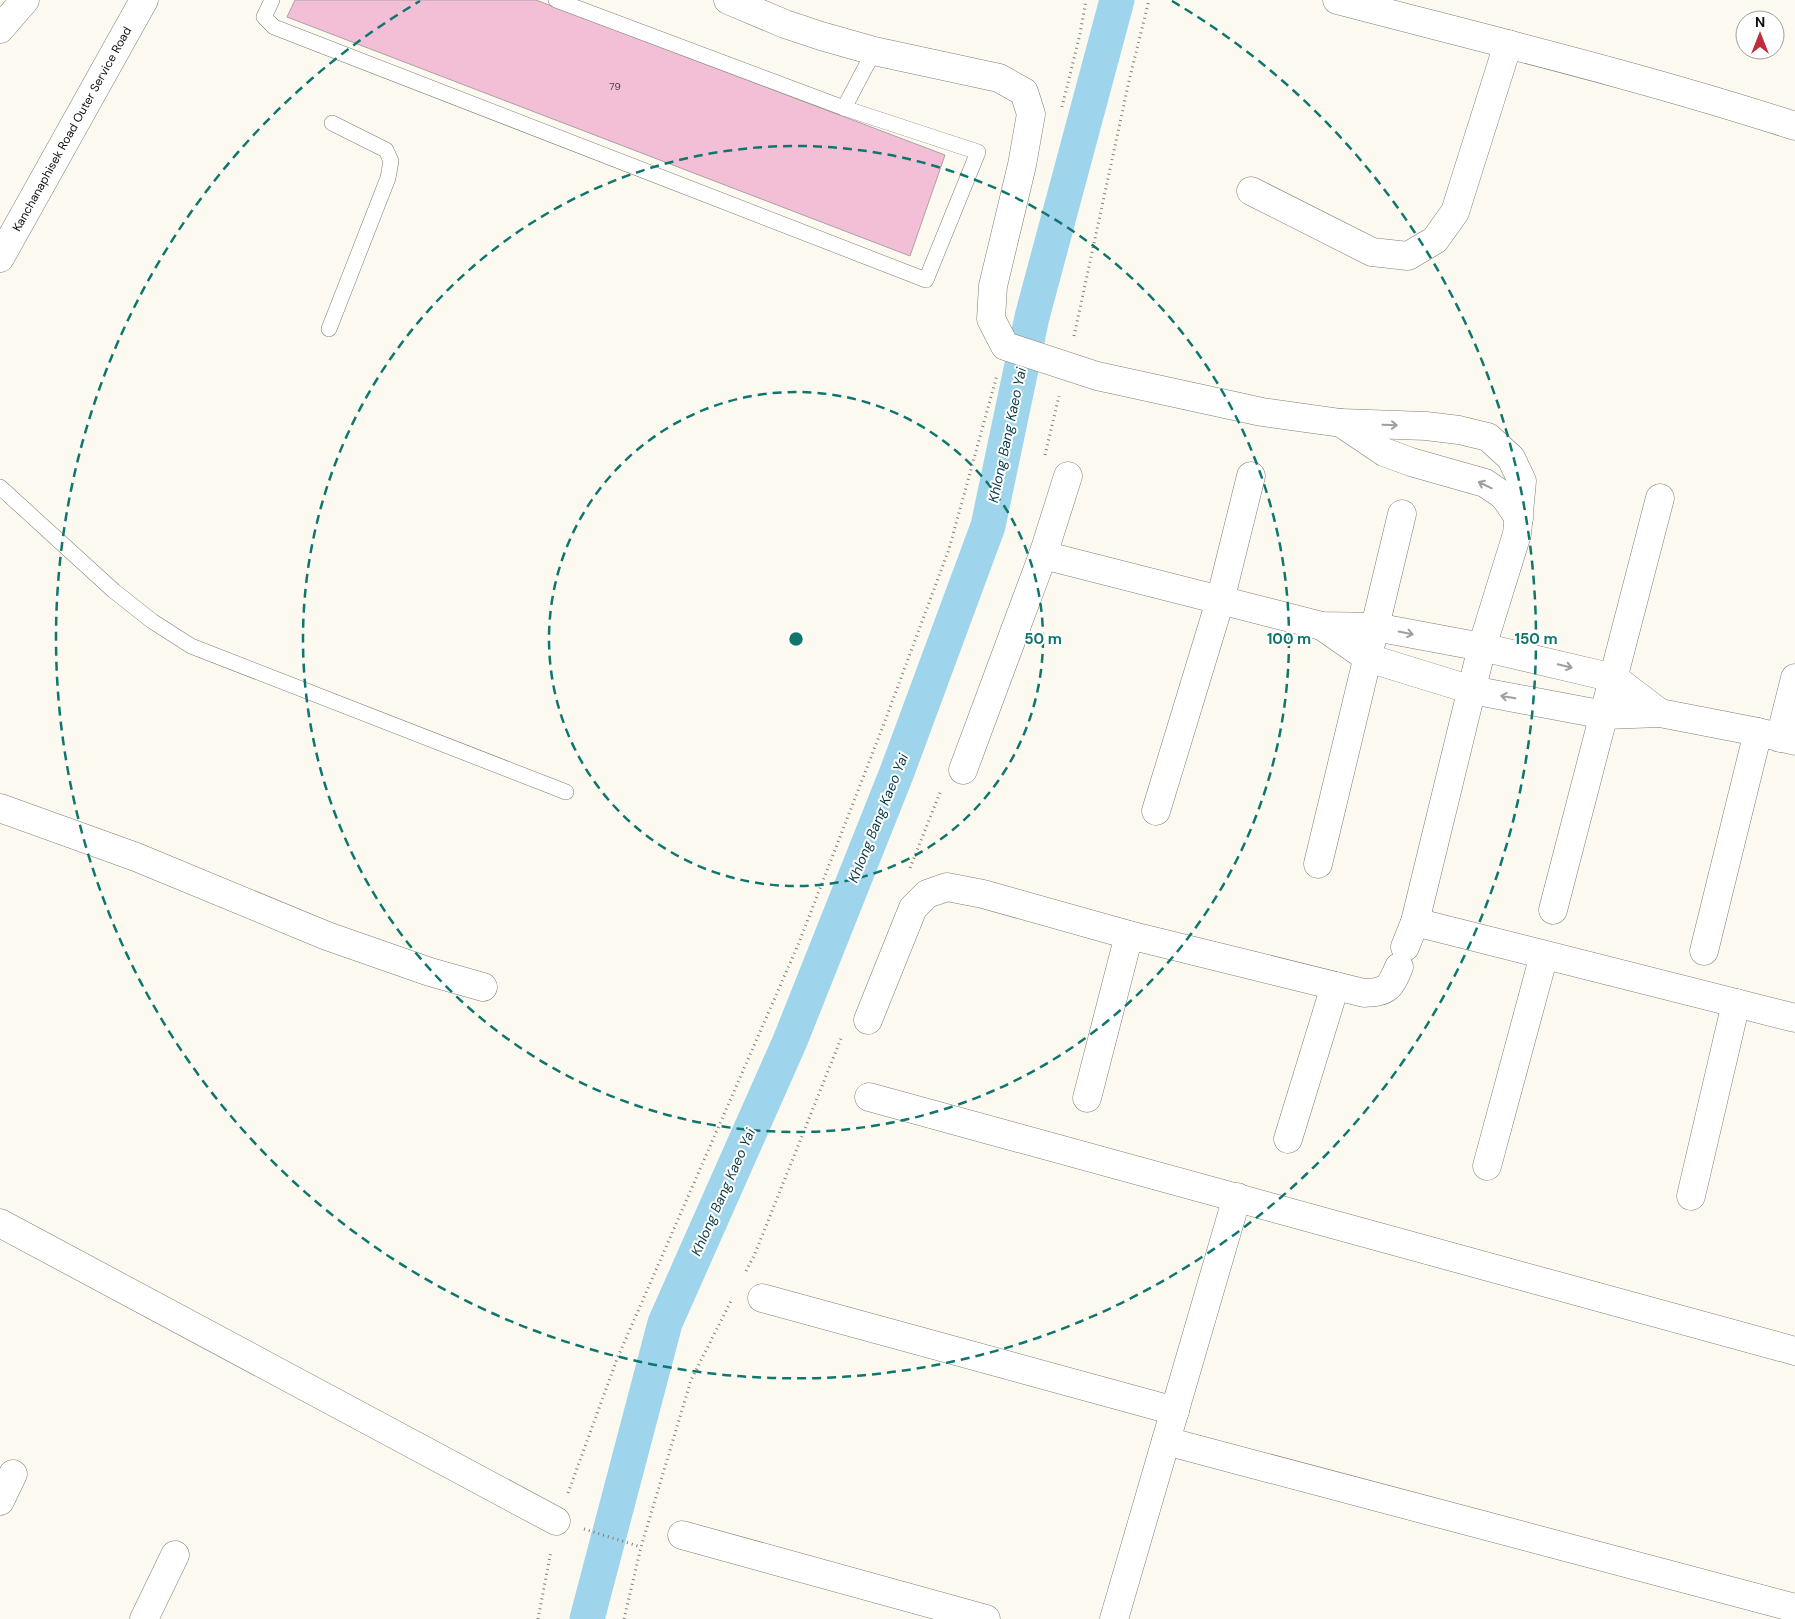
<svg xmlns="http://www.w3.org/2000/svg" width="1795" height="1619" font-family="'DM Sans',sans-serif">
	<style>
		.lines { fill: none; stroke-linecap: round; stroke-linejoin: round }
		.canal { stroke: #9ed5ed; stroke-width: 35 }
		.building { fill: #f2bfd6; stroke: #aba0a5 }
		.service-casing { stroke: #7f7e75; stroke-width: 16 }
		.minor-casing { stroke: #7f7e75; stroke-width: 29 }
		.secondary-casing { stroke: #7f7e75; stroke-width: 29 }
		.motorway-casing { stroke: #7f7e75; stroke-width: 29 }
		.path { stroke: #807f79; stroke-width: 3; stroke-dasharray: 1 4; stroke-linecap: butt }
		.service { stroke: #fff; stroke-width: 15 }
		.minor { stroke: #fff; stroke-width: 28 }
		.secondary { stroke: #fff; stroke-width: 28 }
		.motorway { stroke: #fff; stroke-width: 28 }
		.oneway { stroke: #a09f9e }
		.ring { fill: none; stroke: #0f766e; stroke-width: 2.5; stroke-dasharray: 9 6 }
		.labels { text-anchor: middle; stroke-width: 4; stroke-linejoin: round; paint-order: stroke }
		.number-label { font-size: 10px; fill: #493c3f }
		.street-label { font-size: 12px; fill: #11100d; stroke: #fff }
		.water-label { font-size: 14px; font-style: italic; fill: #063949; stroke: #fff }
		.centre { fill: #0f766e; stroke: #fff; stroke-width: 2.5 }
		.ring-label { font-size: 15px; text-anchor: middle; font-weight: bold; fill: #0f766e; stroke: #fff; stroke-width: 4; stroke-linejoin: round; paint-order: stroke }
	</style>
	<rect width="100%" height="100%" fill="#fcfaf0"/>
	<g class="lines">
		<path class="canal" d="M 587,1619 L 665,1323 L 790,1041 L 897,772 L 988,526 L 1032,317 L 1117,0"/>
	</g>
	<path class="building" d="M 295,0 L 536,0 L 945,155 L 910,256 L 287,17 Z"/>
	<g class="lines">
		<defs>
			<g id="service">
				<path d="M 272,0 L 264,17 L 274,27 L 926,280 L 978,152 L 844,108 L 556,0"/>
				<path d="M 844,108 L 874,51"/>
				<path d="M 329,329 L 388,178 L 391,161 L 386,150 L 332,123"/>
				<path d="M 0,487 L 114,591 L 152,621 L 191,646 L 566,792"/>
			</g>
			<g id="minor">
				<path d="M 728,0 L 785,24 L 821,36 L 874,51 L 999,78 L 1024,92 L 1031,114 L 1022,165 L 993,286 L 991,319 L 1005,346 L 1097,376 L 1262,412 L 1341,423 L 1426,426 L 1459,430 L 1488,437 L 1511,458 L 1522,481 L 1517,534 L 1482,647 L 1415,922 L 1405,947"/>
				<path d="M 1337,0 C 1490,40 1644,77 1795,126"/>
				<path d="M 1251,191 L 1372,252 L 1408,256 L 1435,240 L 1455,212 L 1508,44"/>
				<path d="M 1341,423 L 1384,452 L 1411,462 L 1485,483 L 1504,496 L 1519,518"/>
				<path d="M 1043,555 L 1322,626 L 1375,627 L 1482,647 L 1614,678 L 1660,713"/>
				<path d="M 1322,626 L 1368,658 L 1472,690 L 1605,715 L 1660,713 L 1758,732 L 1795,741"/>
				<path d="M 1780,738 L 1795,678"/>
				<path d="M 963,770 L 1043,555 L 1068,476"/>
				<path d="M 0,808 L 136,857 L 327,936 L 430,972 L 483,987"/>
				<path d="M 1156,811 L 1220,601 L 1251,476"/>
				<path d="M 1318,864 L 1402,514"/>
				<path d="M 1553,910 L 1660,498"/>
				<path d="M 1415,922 L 1795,1018"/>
				<path d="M 1704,951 L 1758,732"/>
				<path d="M 868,1020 L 913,908 L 927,894 L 947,887 L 983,894 L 1129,935 L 1364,993 C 1388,992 1390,988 1399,967"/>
				<path d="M 869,1097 L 1795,1351"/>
				<path d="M 1087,1098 L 1129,935"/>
				<path d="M 1288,1139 L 1335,986"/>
				<path d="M 1487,1166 L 1544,955"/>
				<path d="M 1691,1196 L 1736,1003"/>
				<path d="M 0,1223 L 556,1521"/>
				<path d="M 762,1298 L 1175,1411"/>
				<path d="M 1166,1441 L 1795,1608"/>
				<path d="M 0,1501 L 13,1474"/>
				<path d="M 682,1535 L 986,1619"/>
				<path d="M 144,1619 L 175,1555"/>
				<path d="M 1114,1619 L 1237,1197"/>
			</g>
			<path id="secondary" d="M 0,258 L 144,0"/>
			<path id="motorway" d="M 0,29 L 25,0"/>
		</defs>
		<use href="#service" class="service-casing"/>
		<use href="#minor" class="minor-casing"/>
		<use href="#secondary" class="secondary-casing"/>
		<use href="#motorway" class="motorway-casing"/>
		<g class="path">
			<path d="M 1062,107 L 1080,34 L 1086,0"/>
			<path d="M 1074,336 L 1129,81 L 1149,0"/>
			<path d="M 1045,455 L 1059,396"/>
			<path d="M 910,868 L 941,790"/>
			<path d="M 746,1271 L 754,1256 L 842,1036"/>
			<path d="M 568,1493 L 617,1359 L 798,945 L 885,721 L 949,549 L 997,375"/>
			<path d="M 584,1529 L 641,1547"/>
			<path d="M 538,1619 L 551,1551"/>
			<path d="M 624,1619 L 641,1547 L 691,1380 L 731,1301"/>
		</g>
		<use href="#service" class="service"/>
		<use href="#minor" class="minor"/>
		<use href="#secondary" class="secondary"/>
		<use href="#motorway" class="motorway"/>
	</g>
	<defs><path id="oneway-shaft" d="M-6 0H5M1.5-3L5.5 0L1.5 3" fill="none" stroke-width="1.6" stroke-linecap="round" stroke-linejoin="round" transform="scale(1.25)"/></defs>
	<g class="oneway">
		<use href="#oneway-shaft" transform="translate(1390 425) rotate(2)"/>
		<use href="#oneway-shaft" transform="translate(1485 485) rotate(-154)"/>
		<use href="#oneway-shaft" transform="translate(1406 633) rotate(11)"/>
		<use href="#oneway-shaft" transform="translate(1565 666) rotate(13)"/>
		<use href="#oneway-shaft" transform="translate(1508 697) rotate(-170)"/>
	</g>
	<g class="ring">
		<circle cx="796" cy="639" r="247"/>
		<circle cx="796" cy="639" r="493"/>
		<path d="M1172 1A740 740 0 1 1 420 1"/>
	</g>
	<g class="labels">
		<g class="number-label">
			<text x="615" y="90">79</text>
		</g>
		<g class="street-label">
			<text transform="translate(72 129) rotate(-61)" y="4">Kanchanaphisek Road Outer Service Road</text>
		</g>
		<g class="water-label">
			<text transform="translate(1007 435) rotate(-78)" y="5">Khlong Bang Kaeo Yai</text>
			<text transform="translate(878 818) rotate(-68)" y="5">Khlong Bang Kaeo Yai</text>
			<text transform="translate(723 1192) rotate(-66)" y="5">Khlong Bang Kaeo Yai</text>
		</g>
	</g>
	<circle cx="796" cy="639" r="8" class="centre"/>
	<g class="ring-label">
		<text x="1043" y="644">50 m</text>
		<text x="1289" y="644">100 m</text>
		<text x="1536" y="644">150 m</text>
	</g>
	<g transform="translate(1760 35)"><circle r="24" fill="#ffffff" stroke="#a09f9e"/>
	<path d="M0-4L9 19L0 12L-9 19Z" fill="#bf2e3f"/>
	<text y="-8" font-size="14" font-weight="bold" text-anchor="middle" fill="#11100d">N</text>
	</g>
</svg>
